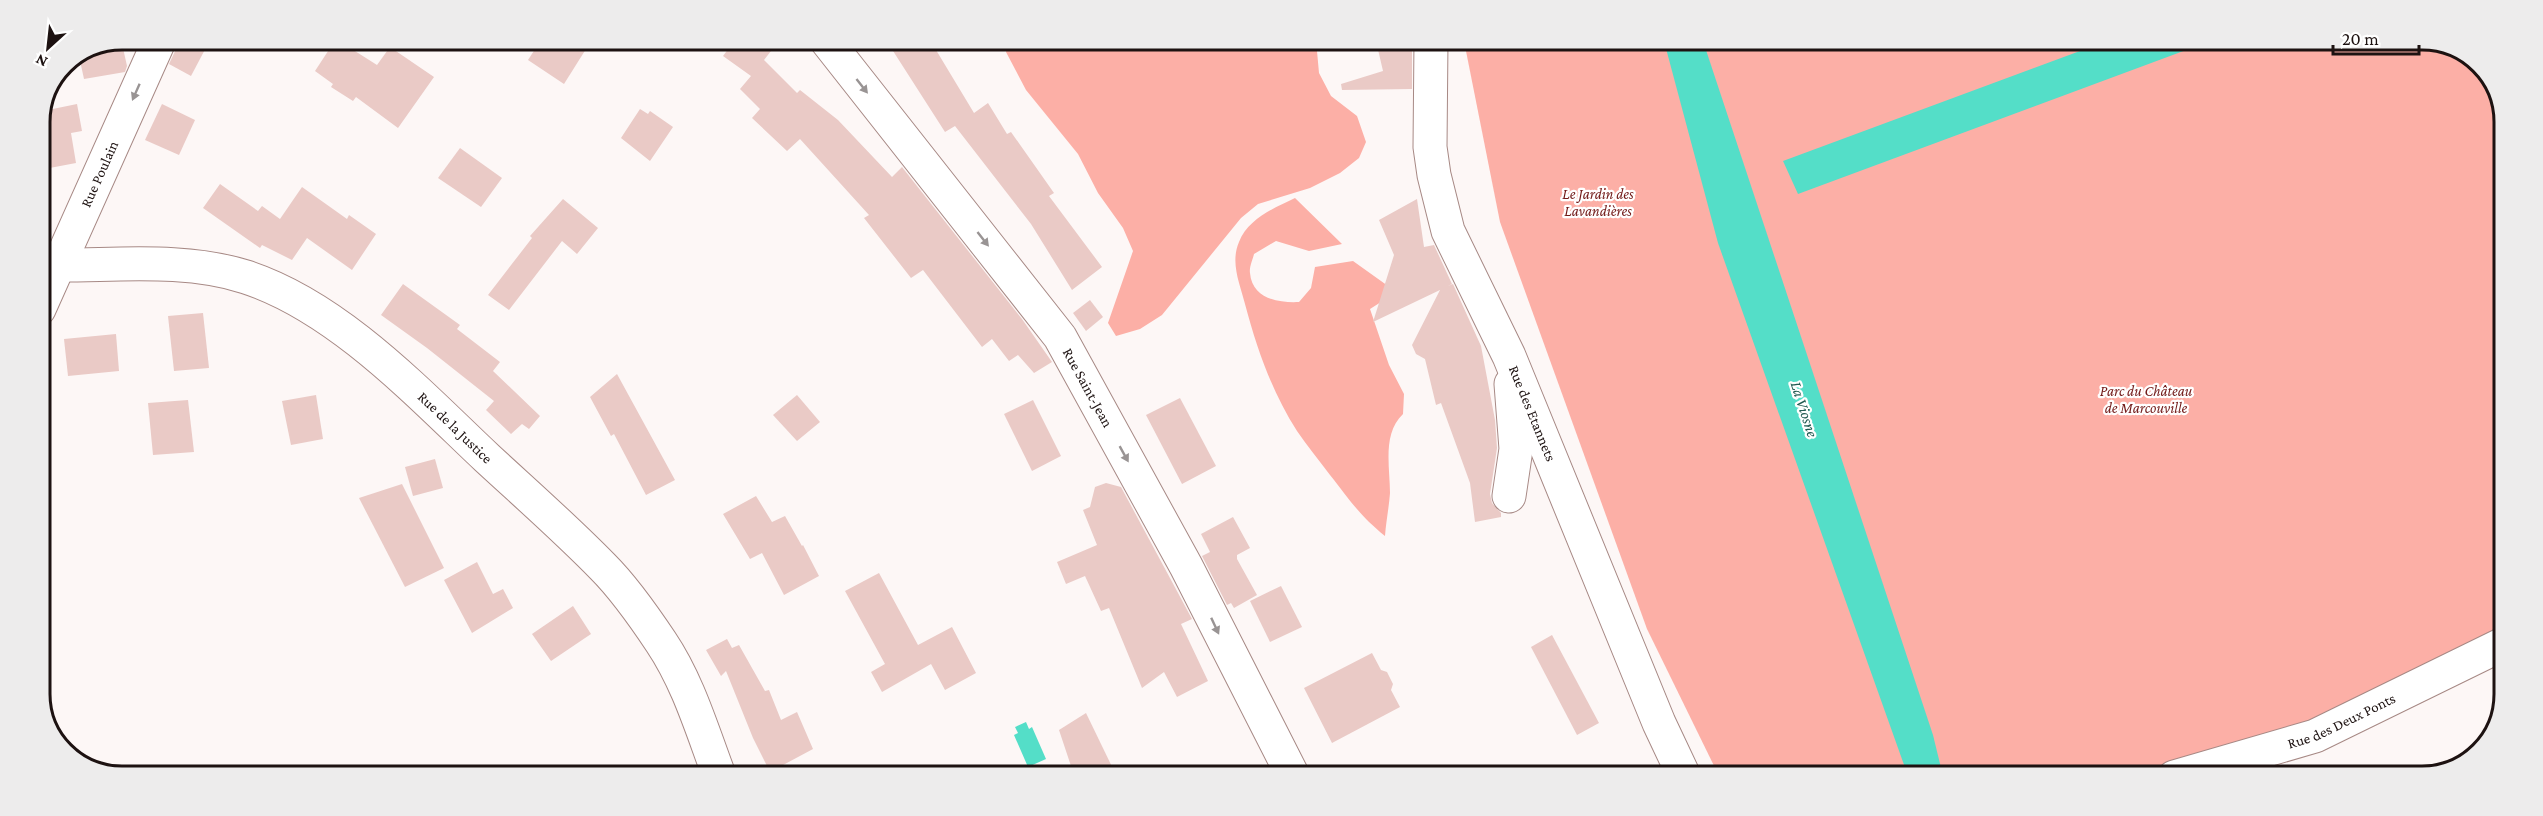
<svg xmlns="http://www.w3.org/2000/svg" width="2543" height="816" font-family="'Crimson Pro',serif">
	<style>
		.green { fill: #fcafa6 }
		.water { fill: #54dec8 }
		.building { fill: #eacac6 }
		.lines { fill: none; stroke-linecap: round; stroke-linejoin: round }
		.minor-casing { stroke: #a78985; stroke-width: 35 }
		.minor { stroke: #fff; stroke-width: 33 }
		.oneway { fill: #999494 }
		.labels { text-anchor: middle; stroke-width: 4.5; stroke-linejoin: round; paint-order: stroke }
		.street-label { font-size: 15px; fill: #1d1211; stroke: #fff }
		.park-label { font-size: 15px; font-style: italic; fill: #721a18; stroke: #fff }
		.water-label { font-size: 16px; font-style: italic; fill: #225b52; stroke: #fff }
		.rim { fill: none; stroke: #1d1211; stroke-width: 3 }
	</style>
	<rect width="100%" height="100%" fill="#fdf7f6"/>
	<g class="green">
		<path d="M 1009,40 L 1316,40 L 1319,73 L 1331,96 L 1357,116 L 1366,142 L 1359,158 L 1340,173 L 1310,188 L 1258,204 L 1241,218 L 1162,315 L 1140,329 L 1116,336 L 1108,323 L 1133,251 L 1123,228 L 1098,193 L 1078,154 L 1026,90 L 1006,52 Z"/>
		<path d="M 1464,41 L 2443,42 L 2484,67 L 2504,115 L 2501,630 L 2325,724 L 2116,777 L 1719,776 L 1647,629 L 1500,222 Z"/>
		<path d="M 1295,198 L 1342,244 L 1309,251 L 1276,241 L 1254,254 C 1253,259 1249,267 1250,273 C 1252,299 1279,303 1299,302 L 1311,288 L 1315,267 L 1353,261 L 1388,286 L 1392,295 L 1370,309 L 1389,365 L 1404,394 L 1403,414 C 1382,434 1390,467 1390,493 C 1389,507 1386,522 1385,536 C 1360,516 1349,499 1330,475 C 1319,460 1307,446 1297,431 C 1272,392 1257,349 1245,304 C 1240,284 1230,263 1239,242 C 1248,219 1274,208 1295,198 Z"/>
	</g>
	<g class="water">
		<path d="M 1664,41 L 1703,41 L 1933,735 L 1943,776 L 1908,776 L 1718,243 Z"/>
		<path d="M 2107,41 L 2195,42 L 2197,46 L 1798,194 L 1783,161 Z"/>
		<path d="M 1026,722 L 1029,729 L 1032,727 L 1046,759 L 1028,767 L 1014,735 L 1018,733 L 1015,727 Z"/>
	</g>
	<g class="building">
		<path d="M 121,39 L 127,66 L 125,72 L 84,79 L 79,56 Z"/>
		<path d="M 336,39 L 377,65 L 390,47 L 434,77 L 398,128 L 356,97 L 353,101 L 331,87 L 333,84 L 315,71 Z"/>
		<path d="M 210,40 L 191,76 L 169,64 L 177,47 Z"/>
		<path d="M 541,40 L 572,40 L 586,49 L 564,84 L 528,60 Z"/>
		<path d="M 735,40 L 760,40 L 771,51 L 764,60 L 797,93 L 800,90 L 838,120 L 892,177 L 902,167 L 1022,319 L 1052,362 L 1034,373 L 1018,355 L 1009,361 L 992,339 L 982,347 L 923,270 L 911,278 L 864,218 L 869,215 L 800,139 L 787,151 L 752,118 L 760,109 L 740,89 L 751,76 L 723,56 Z"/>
		<path d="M 886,40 L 930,40 L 974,113 L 988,103 L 1007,134 L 1011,132 L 1054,193 L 1049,196 L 1102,267 L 1072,290 L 1031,224 L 955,126 L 945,132 Z"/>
		<path d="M 1376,41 L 1412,41 L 1412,89 L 1342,90 L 1341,84 L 1383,71 Z"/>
		<path d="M 77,104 L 82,131 L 71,133 L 76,163 L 39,170 L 39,121 L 43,111 Z"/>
		<path d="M 162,104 L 195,120 L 179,155 L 145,140 Z"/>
		<path d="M 640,109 L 648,114 L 650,111 L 673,127 L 650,161 L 621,138 Z"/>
		<path d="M 460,148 L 502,178 L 481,207 L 438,178 Z"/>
		<path d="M 220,184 L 258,211 L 262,206 L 280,219 L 302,187 L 347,219 L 349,215 L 376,234 L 352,270 L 307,238 L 292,260 L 262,245 L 260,248 L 203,208 Z"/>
		<path d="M 563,199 L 598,228 L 577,254 L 562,241 L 509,310 L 488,295 L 532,238 L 530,236 Z"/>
		<path d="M 1417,199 L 1424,247 L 1434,245 L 1452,284 L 1448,286 L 1453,284 L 1481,346 L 1495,420 L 1497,448 L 1490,494 L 1492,503 L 1501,513 L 1501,517 L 1475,522 L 1470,483 L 1441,403 L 1436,405 L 1425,359 L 1416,354 L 1412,345 L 1440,290 L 1373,322 L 1394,255 L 1379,220 Z"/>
		<path d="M 403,284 L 460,325 L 457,329 L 500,362 L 493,371 L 540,416 L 529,429 L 522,424 L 511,434 L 486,410 L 494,401 L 427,348 L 381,315 Z"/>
		<path d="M 1090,300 L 1103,317 L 1086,331 L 1073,313 Z"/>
		<path d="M 203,313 L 209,368 L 174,371 L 168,316 Z"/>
		<path d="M 116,334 L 119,371 L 68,376 L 64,339 Z"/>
		<path d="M 617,374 L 675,480 L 646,495 L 614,434 L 611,436 L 590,397 Z"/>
		<path d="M 316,395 L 323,439 L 291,445 L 282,401 Z"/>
		<path d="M 797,395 L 820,422 L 797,441 L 773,415 Z"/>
		<path d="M 1180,398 L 1216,466 L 1182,484 L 1146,415 Z"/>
		<path d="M 188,400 L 194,452 L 153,455 L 148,403 Z"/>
		<path d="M 1033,400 L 1061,456 L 1032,471 L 1004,414 Z"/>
		<path d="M 435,459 L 443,488 L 413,496 L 405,467 Z"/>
		<path d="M 1106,483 L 1121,487 L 1192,619 L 1181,624 L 1208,681 L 1177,697 L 1164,672 L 1142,688 L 1109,608 L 1101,611 L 1085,576 L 1066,584 L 1057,562 L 1097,545 L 1083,510 L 1090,507 L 1095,487 Z"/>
		<path d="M 402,484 L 444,568 L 405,587 L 359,498 Z"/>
		<path d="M 756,496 L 772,522 L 785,516 L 802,546 L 803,545 L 819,576 L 784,595 L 762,553 L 750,559 L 723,514 Z"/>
		<path d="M 1233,517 L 1250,548 L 1237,555 L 1237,559 L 1257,595 L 1234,608 L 1231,603 L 1227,605 L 1202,556 L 1210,552 L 1201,534 Z"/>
		<path d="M 477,562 L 493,594 L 503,589 L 513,608 L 472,633 L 444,580 Z"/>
		<path d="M 879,573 L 918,645 L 952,627 L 976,673 L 945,690 L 931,664 L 882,692 L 871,672 L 885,664 L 845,591 Z"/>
		<path d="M 1281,586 L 1302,627 L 1270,642 L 1250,601 Z"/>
		<path d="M 573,606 L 591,634 L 551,661 L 532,634 Z"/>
		<path d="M 1552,635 L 1599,723 L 1577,735 L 1531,647 Z"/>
		<path d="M 727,639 L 732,648 L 739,645 L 765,691 L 769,690 L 781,720 L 797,712 L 813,749 L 770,772 L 753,738 L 726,671 L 721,676 L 706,650 Z"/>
		<path d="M 1372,653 L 1381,670 L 1387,672 L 1393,684 L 1391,690 L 1400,707 L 1332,743 L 1304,688 Z"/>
		<path d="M 1086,713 L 1116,775 L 1074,775 L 1059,730 Z"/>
	</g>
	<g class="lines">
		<defs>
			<g id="minor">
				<path id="s1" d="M 826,40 L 1060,337 L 1186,566 L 1293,776"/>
				<path id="s2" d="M 1431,41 L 1430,147 L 1434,175 L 1448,231 L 1509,356 L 1659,723 L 1684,776"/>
				<path id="s3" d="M 61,265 C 121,265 187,258 246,277 C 338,307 418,393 487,458 C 526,494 566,529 603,567 C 623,587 645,618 661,642 C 688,682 702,730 719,775"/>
				<path id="s4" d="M 39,309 L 160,39"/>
				<path d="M 1509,496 L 1516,449 L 1511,384"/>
				<path id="s5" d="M 2174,777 L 2315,736 L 2501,645"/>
			</g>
		</defs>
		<use href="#minor" class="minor-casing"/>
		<use href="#minor" class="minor"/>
	</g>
	<defs><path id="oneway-solid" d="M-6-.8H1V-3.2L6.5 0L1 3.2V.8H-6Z" transform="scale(1.5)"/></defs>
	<g class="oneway">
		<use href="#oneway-solid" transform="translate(862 86) rotate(52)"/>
		<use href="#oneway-solid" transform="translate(136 92) rotate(114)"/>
		<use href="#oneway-solid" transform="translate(983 239) rotate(52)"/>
		<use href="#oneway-solid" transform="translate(1124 454) rotate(61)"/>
		<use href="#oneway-solid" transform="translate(1215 626) rotate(65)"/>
	</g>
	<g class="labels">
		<g class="street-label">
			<text dy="5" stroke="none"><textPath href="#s4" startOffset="148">Rue Poulain</textPath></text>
			<text dy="5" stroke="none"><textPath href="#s1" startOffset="436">Rue Saint-Jean</textPath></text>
			<text dy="5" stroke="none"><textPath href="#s2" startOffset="393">Rue des Etannets</textPath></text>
			<text dy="5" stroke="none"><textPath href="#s3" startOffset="446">Rue de la Justice</textPath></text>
			<text dy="5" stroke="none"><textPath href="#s5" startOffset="177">Rue des Deux Ponts</textPath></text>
		</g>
		<g class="park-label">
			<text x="1598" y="199">Le Jardin des<tspan x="1598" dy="17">Lavandières</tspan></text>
			<text x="2146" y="396">Parc du Château<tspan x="2146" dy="17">de Marcouville</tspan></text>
		</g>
		<g class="water-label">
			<text transform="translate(1805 409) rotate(72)" y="6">La Viosne</text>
		</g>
	</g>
	<path d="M0 0H2543V816H0ZM122 50H2422A72 72 0 0 1 2494 122V694A72 72 0 0 1 2422 766H122A72 72 0 0 1 50 694V122A72 72 0 0 1 122 50Z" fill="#edecec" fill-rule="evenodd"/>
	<path class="rim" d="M122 50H2422A72 72 0 0 1 2494 122V694A72 72 0 0 1 2422 766H122A72 72 0 0 1 50 694V122A72 72 0 0 1 122 50Z"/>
	<g transform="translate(48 48) rotate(207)" stroke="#ffffff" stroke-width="4.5" paint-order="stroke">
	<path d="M0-4.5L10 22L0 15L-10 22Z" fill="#1d1211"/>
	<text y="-9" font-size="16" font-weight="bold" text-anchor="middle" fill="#1d1211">N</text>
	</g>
	<path d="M2333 45v9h86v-9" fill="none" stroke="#1d1211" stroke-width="3"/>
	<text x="2342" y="45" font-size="18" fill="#1d1211" stroke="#ffffff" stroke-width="4.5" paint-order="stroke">20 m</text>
</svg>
